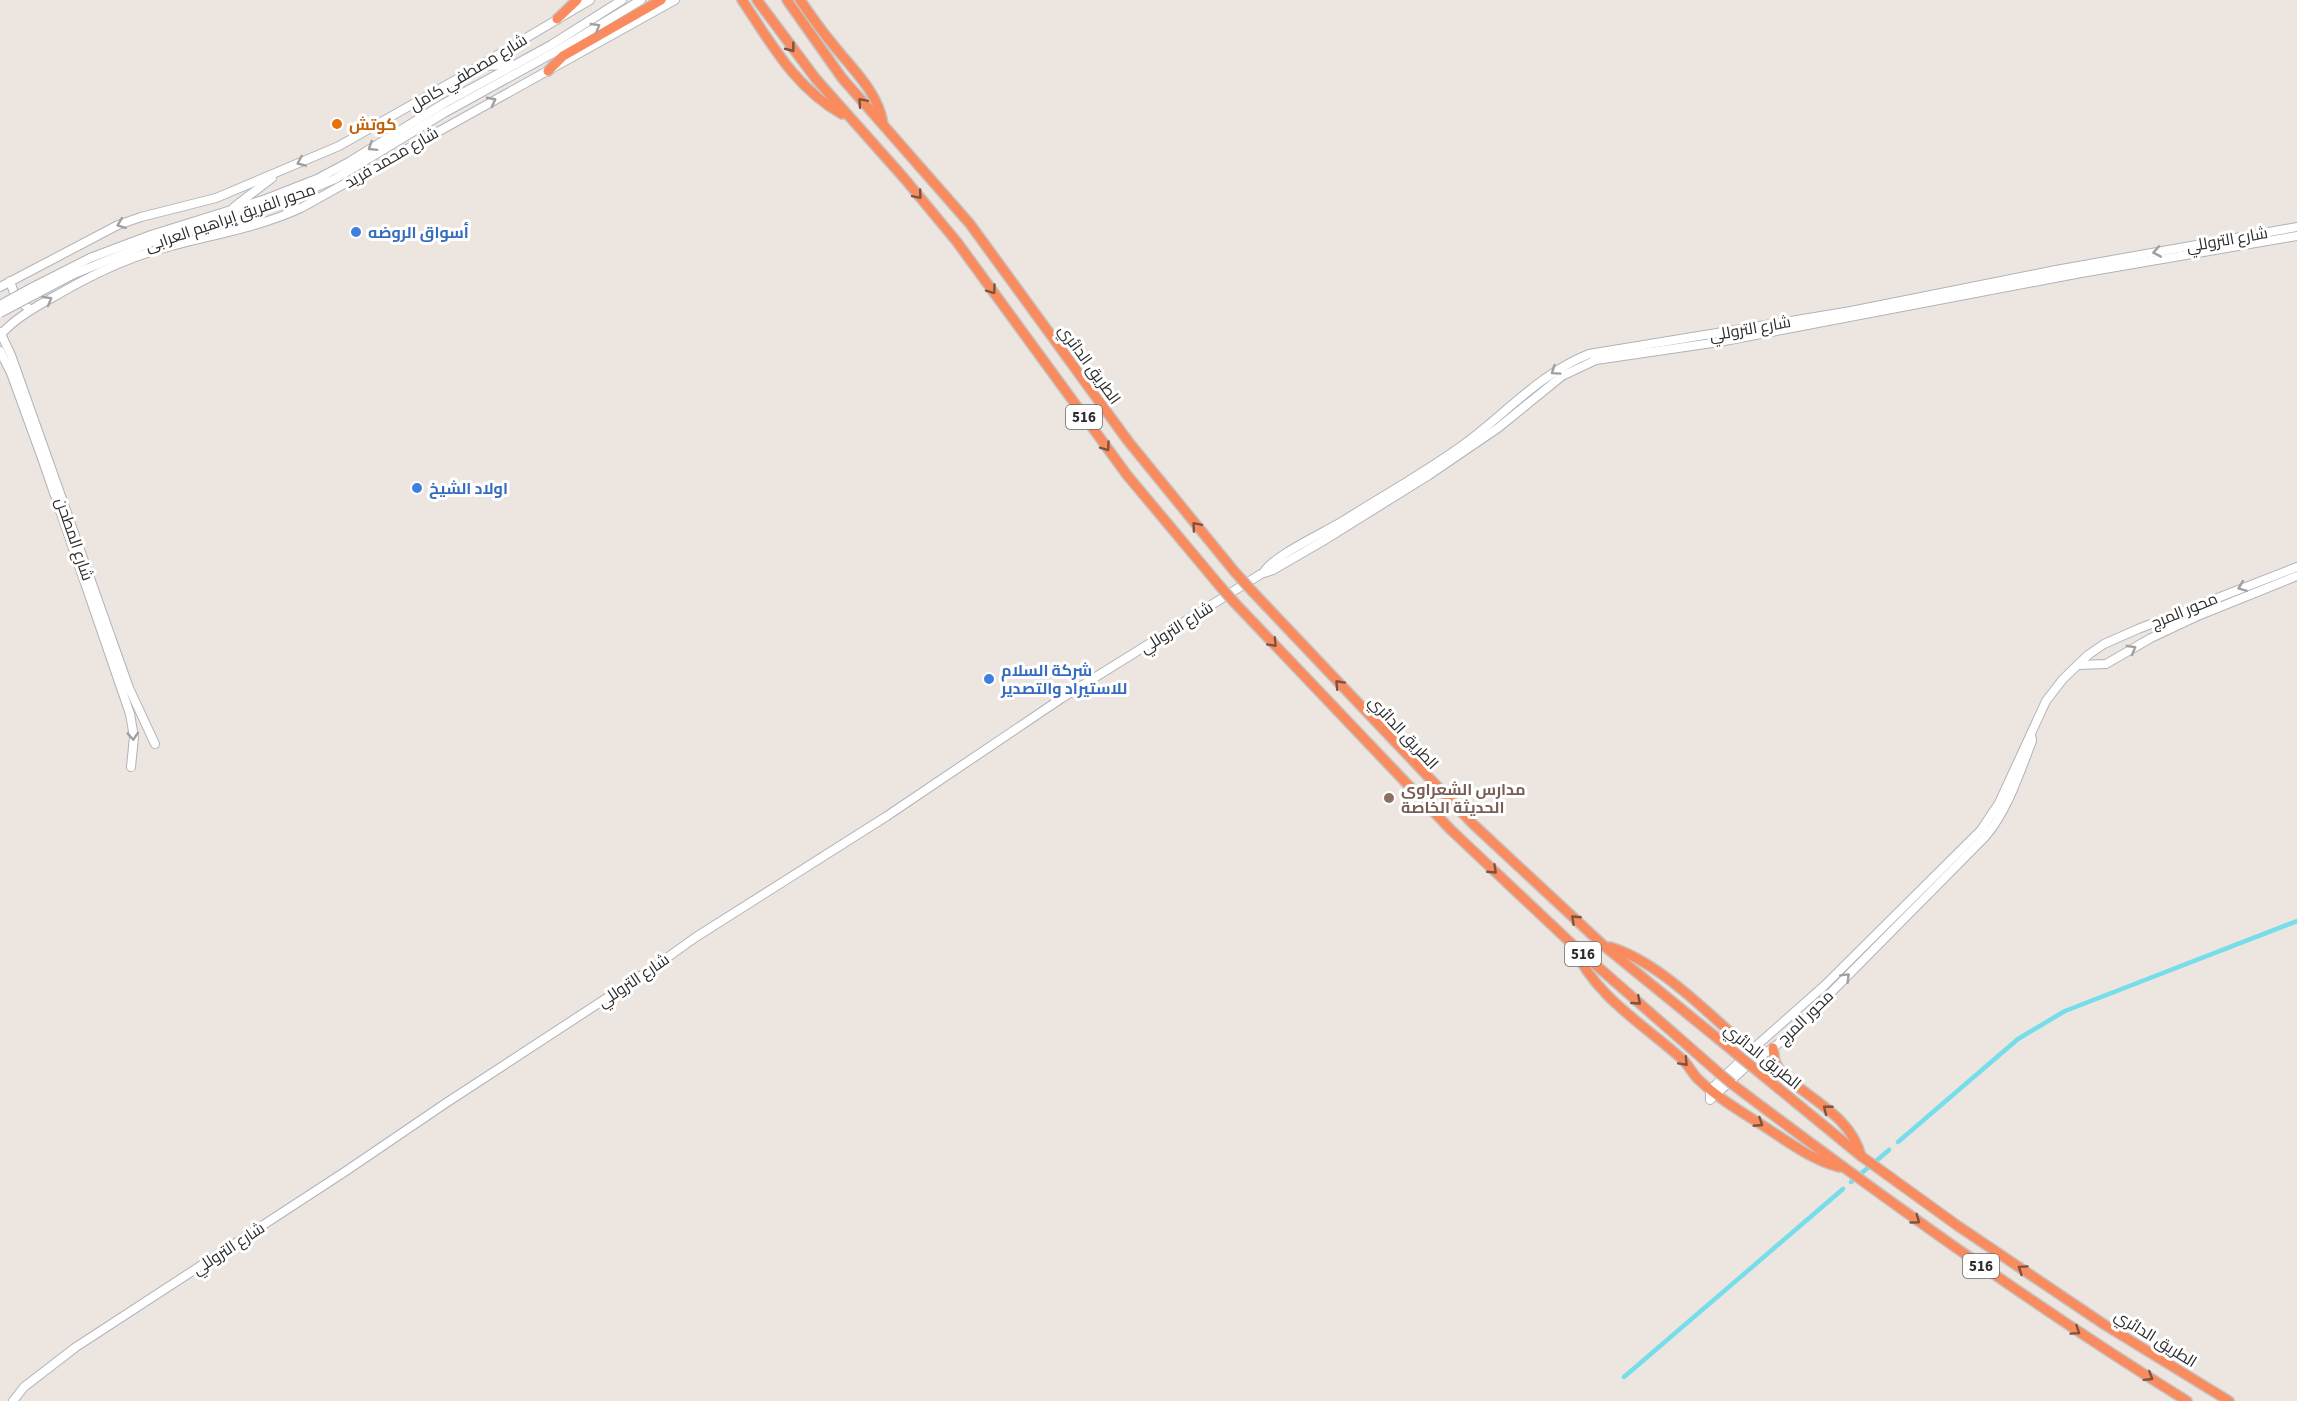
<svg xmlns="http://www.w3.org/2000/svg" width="2297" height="1401" font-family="'Source Sans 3',Cairo,sans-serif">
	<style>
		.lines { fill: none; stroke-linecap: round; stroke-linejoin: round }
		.canal { stroke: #76ddeb; stroke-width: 4.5 }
		.secondary-casing { stroke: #afb3bc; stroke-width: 10 }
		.highway-casing { stroke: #c4c4c4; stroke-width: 12 }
		.secondary { stroke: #fff; stroke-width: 8 }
		.highway { stroke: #f98b5e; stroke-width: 9 }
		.secondary-bridge-casing { stroke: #afb3bc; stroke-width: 10; stroke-linecap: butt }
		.highway-bridge-casing { stroke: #c4c4c4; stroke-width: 12; stroke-linecap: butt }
		.secondary-bridge { stroke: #fff; stroke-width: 8 }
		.highway-bridge { stroke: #f98b5e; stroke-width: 9 }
		.oneway { stroke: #a0a0a0 }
		.oneway2 { stroke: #7e5240 }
		.food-dot { fill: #e8710a; stroke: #fff; stroke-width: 2 }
		.shop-dot { fill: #3f7fe0; stroke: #fff; stroke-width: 2 }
		.education-dot { fill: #8d6e63; stroke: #fff; stroke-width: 2 }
		.labels { text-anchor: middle; stroke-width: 6; stroke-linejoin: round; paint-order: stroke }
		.shield { fill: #fff; stroke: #6b6b6b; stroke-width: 1.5 }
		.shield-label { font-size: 15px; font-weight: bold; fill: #2c2c2c }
		.street-label { font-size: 16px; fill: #2c2c2c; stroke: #fff }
		.food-label { font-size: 16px; font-weight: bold; fill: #c56008; stroke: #fff; text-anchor: start }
		.shop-label { font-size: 16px; font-weight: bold; fill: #366cbe; stroke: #fff; text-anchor: start }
		.education-label { font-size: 16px; font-weight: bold; fill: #785e54; stroke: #fff; text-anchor: start }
	</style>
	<rect width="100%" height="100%" fill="#ede5df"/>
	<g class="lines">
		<g class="canal">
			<path d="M 1898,1142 L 2018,1039 L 2065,1011 L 2297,921"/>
			<path d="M 1851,1182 L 1889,1150"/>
			<path d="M 1624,1377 L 1843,1189"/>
		</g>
		<defs>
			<g id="secondary">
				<path d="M 480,66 L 513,65"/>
				<path d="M 234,207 L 272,178"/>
				<path d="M 10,281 L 16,299 L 31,310"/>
				<path d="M 0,287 L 118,225 L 141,217 L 216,198 L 339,146 L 457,79 L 590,0"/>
				<path d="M 31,288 L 90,258 L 151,235 L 266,199 L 317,179 L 349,162 L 443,104 L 551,45 L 622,0"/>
				<path d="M 34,295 L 74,274 L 152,242 L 271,206 L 335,179 L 444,113 L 555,52 L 641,0"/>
				<path d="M 0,332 L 11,355 L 129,688 L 155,744"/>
				<path d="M 1,334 C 17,317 37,306 57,295 C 88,277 122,260 157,250 C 204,236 256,229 301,208 L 675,0"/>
				<path d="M 0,351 L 11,373 L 43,461 L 130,714 L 134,737 L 131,767"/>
				<path d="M 1264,572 C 1273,556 1325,532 1343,521 C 1384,495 1428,471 1467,442 C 1507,412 1541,373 1589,354 L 1851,311 L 2056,270 L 2297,227"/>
				<path d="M 2078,665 L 2106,664 L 2151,638 L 2200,615 L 2297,576"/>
				<path d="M 1712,1098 L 1750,1063 L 1773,1048 L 1791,1033 L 1985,837 C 2008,810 2019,774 2032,741 L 2031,734"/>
				<path d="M 1710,1100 L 1710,1090 L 1755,1047 L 1825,985 L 1981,830 L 1999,803 L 2046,701 L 2063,679 L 2088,655 L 2104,644 L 2138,629 L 2297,567"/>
				<path d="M 13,1401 L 24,1387 L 76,1347 L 346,1171 L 446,1103 L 654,967 L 696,937 L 887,816 L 1062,698 L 1261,574 L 1273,570 L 1323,541 L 1429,475 L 1498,428 L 1562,376 L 1596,360 L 1719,342 L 2081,273 L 2297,236"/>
			</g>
			<g id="highway">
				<path d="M 742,0 C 771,43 795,88 842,114"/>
				<path d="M 757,0 L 816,79 L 904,178 L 957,242 L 1127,475 L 1219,585"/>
				<path d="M 787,0 L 842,78 L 970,224 L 1128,441 L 1234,571"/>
				<path d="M 800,0 C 810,14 820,29 831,42 C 851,68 878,91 883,124"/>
				<path d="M 557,19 L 577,0"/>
				<path d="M 548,71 L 563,56 L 661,0"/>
				<path d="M 1252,591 L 1473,824 L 1603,945 L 1733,1051"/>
				<path d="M 1233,601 L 1451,830 L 1573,945 L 1719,1073"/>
				<path d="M 1610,947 C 1650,959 1689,995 1720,1023 C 1731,1033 1740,1043 1753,1049"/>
				<path d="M 1574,948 C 1596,997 1643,1024 1682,1059 C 1689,1065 1692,1074 1699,1080 C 1718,1098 1740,1111 1762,1125 C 1787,1141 1810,1159 1839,1167"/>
				<path d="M 1773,1048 L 1775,1062 L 1780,1071 C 1807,1099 1850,1114 1861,1156"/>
				<path d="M 1761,1074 L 1861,1156 L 1958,1226 L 2105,1325 L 2229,1401"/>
				<path d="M 1732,1084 C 1880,1196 2030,1304 2187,1401"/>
			</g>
		</defs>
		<use href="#secondary" class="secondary-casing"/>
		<use href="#highway" class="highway-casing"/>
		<use href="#secondary" class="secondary"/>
		<use href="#highway" class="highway"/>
		<defs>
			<g id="secondary-bridge">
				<path d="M 0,305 L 31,288"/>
				<path d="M 0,313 L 34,295"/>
			</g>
			<g id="highway-bridge">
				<path d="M 1234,571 L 1252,591"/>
				<path d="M 1219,585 L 1233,601"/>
				<path d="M 1733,1051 L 1761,1074"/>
				<path d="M 1719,1073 L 1732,1084"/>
			</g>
		</defs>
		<use href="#secondary-bridge" class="secondary-bridge-casing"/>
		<use href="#highway-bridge" class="highway-bridge-casing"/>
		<use href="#secondary-bridge" class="secondary-bridge"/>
		<use href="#highway-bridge" class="highway-bridge"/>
	</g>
	<defs><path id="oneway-chevron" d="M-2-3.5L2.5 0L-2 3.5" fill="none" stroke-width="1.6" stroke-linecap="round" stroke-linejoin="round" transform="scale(1.5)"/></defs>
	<g class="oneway">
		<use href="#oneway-chevron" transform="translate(596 27) rotate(-31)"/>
		<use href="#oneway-chevron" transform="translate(492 101) rotate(-28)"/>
		<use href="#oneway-chevron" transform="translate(372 147) rotate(148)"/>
		<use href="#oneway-chevron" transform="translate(301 162) rotate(157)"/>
		<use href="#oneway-chevron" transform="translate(121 224) rotate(159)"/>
		<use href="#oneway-chevron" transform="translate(2157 252) rotate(170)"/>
		<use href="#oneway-chevron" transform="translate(48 300) rotate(-30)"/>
		<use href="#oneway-chevron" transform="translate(1555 371) rotate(146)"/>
		<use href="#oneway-chevron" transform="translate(2242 587) rotate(159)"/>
		<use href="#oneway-chevron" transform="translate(2132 649) rotate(-30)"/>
		<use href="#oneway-chevron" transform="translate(133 736) rotate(86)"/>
		<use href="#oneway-chevron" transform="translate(1846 977) rotate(-45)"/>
	</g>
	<g class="oneway2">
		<use href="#oneway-chevron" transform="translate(791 48) rotate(53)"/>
		<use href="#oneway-chevron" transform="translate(862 102) rotate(-131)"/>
		<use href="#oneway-chevron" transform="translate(918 195) rotate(50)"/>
		<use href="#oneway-chevron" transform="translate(992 290) rotate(54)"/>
		<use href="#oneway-chevron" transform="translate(1106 447) rotate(54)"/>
		<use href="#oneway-chevron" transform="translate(1196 526) rotate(-130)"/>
		<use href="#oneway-chevron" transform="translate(1273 643) rotate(47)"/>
		<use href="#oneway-chevron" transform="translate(1339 684) rotate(-133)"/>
		<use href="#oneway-chevron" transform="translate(1493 870) rotate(43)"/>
		<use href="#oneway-chevron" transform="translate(1575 919) rotate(-137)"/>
		<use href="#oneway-chevron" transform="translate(1637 1001) rotate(41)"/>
		<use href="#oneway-chevron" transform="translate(1684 1062) rotate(47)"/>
		<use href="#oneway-chevron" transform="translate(1827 1109) rotate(-142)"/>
		<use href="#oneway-chevron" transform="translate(1759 1123) rotate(33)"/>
		<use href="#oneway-chevron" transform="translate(1916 1220) rotate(36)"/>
		<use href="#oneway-chevron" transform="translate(2022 1269) rotate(-146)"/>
		<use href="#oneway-chevron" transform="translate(2076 1331) rotate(34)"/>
		<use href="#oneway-chevron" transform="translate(2149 1377) rotate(32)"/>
	</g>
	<circle class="food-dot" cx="337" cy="124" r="6"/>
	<g class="shop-dot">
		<circle cx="356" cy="232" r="6"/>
		<circle cx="417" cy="488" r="6"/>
		<circle cx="989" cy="679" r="6"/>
	</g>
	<circle class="education-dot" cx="1389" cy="798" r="6"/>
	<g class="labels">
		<g class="shield">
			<rect x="1066" y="405" width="36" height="24" rx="4.5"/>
			<rect x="1565" y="942" width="36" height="24" rx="4.5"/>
			<rect x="1963" y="1254" width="36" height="24" rx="4.5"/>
		</g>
		<g class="shield-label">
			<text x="1084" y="422">516</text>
			<text x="1583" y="959">516</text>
			<text x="1981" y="1271">516</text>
		</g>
		<g class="street-label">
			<text transform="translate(468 72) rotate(-31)" y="6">شارع مصطفي كامل</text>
			<text transform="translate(391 157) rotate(-30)" y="6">شارع محمد فريد</text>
			<text transform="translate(230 217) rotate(-19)" y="6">محور الفريق إبراهيم العرابى</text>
			<text transform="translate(2227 239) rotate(-10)" y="6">شارع التروللي</text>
			<text transform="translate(1750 328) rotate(-10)" y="6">شارع التروللي</text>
			<text transform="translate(1090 364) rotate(54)" y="6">الطريق الدائري</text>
			<text transform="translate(75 539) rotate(71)" y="6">شارع المطحن</text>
			<text transform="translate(2184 610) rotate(-22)" y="6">محور المرج</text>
			<text transform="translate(1176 627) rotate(-32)" y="6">شارع التروللي</text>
			<text transform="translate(1404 732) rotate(47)" y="6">الطريق الدائري</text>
			<text transform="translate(633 980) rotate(-34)" y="6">شارع التروللي</text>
			<text transform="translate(1805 1017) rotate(-44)" y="6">محور المرج</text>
			<text transform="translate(1763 1056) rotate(39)" y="6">الطريق الدائري</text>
			<text transform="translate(228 1248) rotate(-33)" y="6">شارع التروللي</text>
			<text transform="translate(2156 1338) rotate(32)" y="6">الطريق الدائري</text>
		</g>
		<g class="food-label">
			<text x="349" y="130">كوتش</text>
		</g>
		<g class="shop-label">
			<text x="368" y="238">أسواق الروضه</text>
			<text x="429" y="494">اولاد الشيخ</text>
			<text x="1001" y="676">شركة السلام<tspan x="1001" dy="18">للاستيراد والتصدير</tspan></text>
		</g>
		<g class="education-label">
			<text x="1401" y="795">مدارس الشعراوي<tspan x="1401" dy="18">الحديثة الخاصة</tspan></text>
		</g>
	</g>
</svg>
